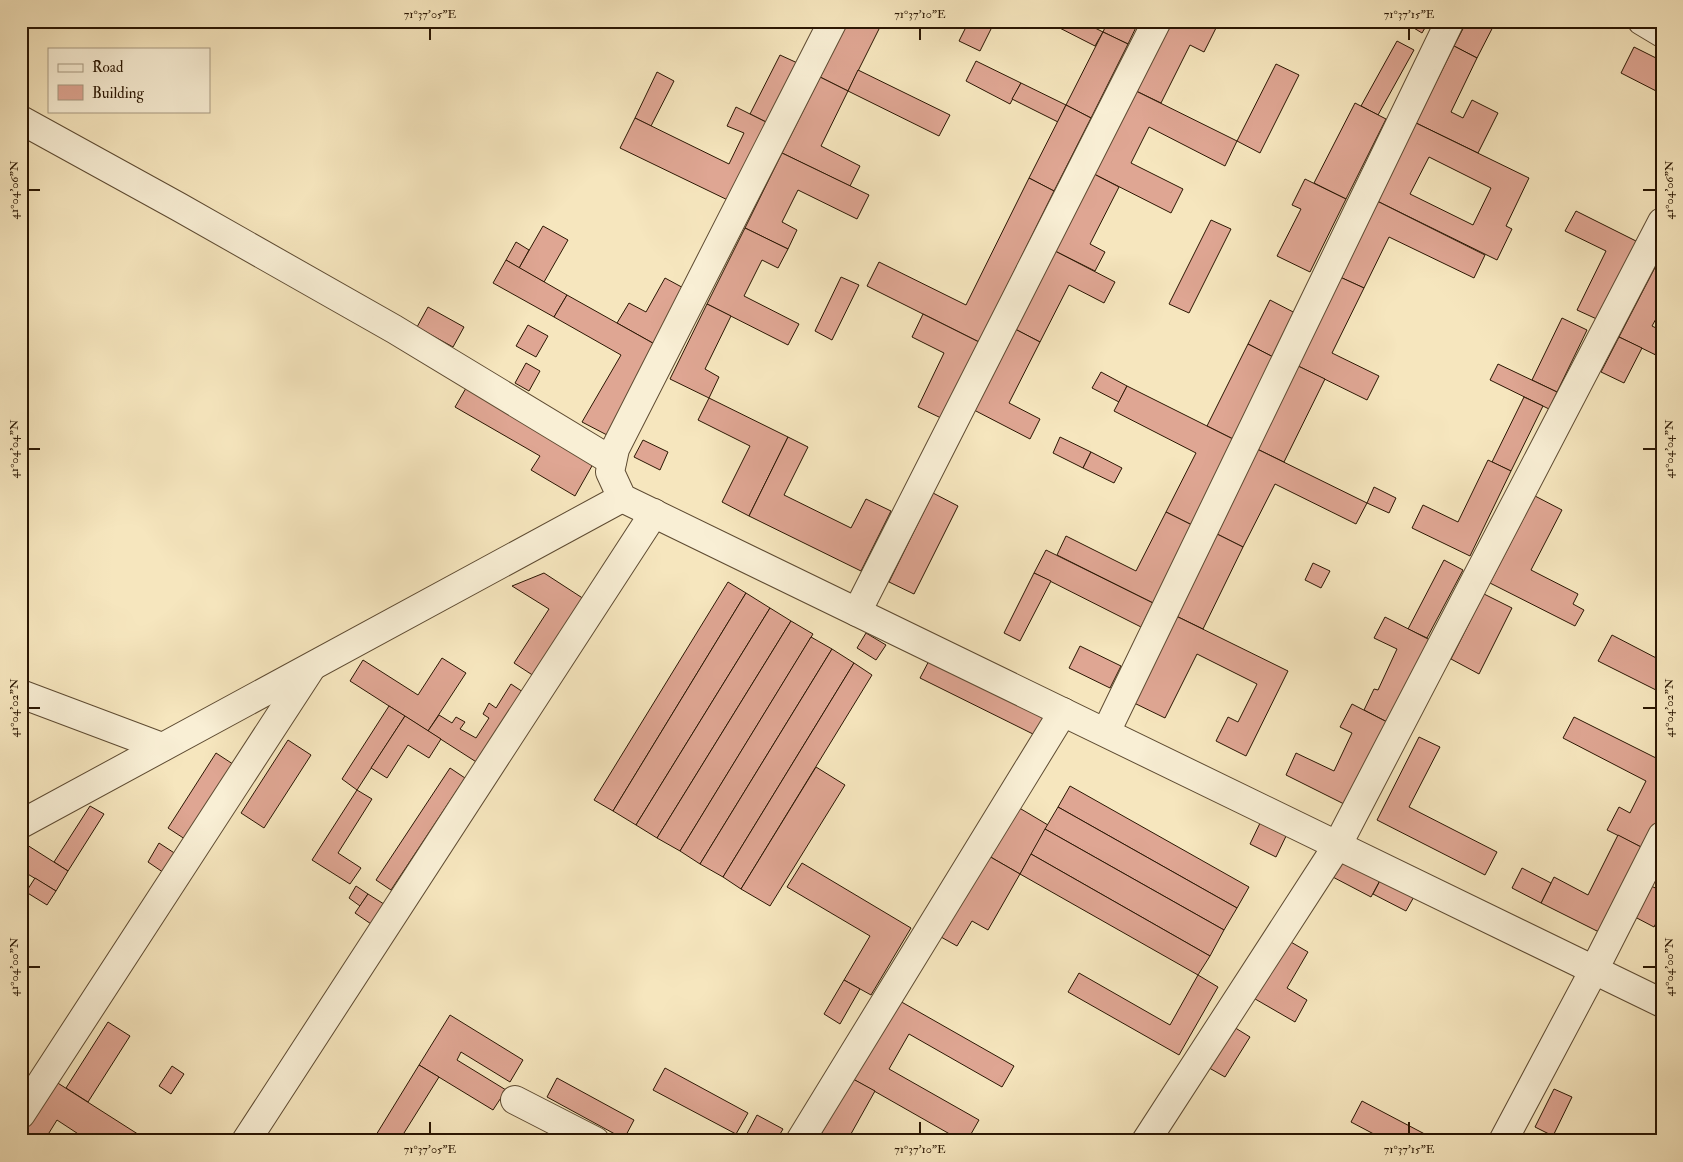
<svg xmlns="http://www.w3.org/2000/svg" width="1683" height="1162" font-family="'IM FELL Double Pica',serif">
	<style>
		.building { fill: #dfa693; stroke: #2b1703; fill-rule: evenodd }
		.lines { fill: none; stroke-linecap: round; stroke-linejoin: round }
		.minor-casing { stroke: #5e4b32; stroke-width: 30 }
		.minor { stroke: #f9efd5; stroke-width: 28 }
		.ticks { fill: none; stroke: #2b1703; stroke-width: 2 }
		.neatline { fill: none; stroke: #2b1703; stroke-width: 2 }
		.ticks-label { font-size: 12px; text-anchor: middle; fill: #2b1703 }
	</style>
	<rect width="100%" height="100%" fill="#f6e6be"/>
	<filter id="stains"><feTurbulence type="fractalNoise" baseFrequency=".004" numOctaves="4"/><feColorMatrix values="0 0 0 0 .2 0 0 0 0 .09 0 0 0 0 .02 0 0 0 .5 -.17"/></filter>
	<radialGradient id="worn" r=".72"><stop offset=".6" stop-color="#630" stop-opacity="0"/><stop offset="1" stop-color="#630" stop-opacity=".3"/></radialGradient>
	<g class="building">
		<path d="M 848,21 L 883,21 L 848,91 L 820,77 Z"/>
		<path d="M 969,21 L 995,21 L 980,51 L 959,41 Z"/>
		<path d="M 1046,21 L 1081,21 L 1103,32 L 1095,46 Z"/>
		<path d="M 1108,21 L 1139,21 L 1128,44 L 1103,32 Z"/>
		<path d="M 1171,21 L 1207,21 L 1217,26 L 1204,52 L 1190,45 L 1161,103 L 1136,91 Z"/>
		<path d="M 1404,21 L 1429,21 L 1422,33 L 1404,22 Z"/>
		<path d="M 1467,21 L 1496,21 L 1477,58 L 1454,46 Z"/>
		<path d="M 1103,32 L 1128,44 L 1091,118 L 1066,105 Z"/>
		<path d="M 1397,41 L 1414,50 L 1378,115 L 1361,106 Z"/>
		<path d="M 1454,46 L 1477,58 L 1451,112 L 1463,118 L 1472,100 L 1498,113 L 1478,153 L 1416,123 Z"/>
		<path d="M 1634,47 L 1662,61 L 1662,94 L 1621,73 Z"/>
		<path d="M 780,55 L 804,66 L 774,126 L 750,114 Z"/>
		<path d="M 976,61 L 1021,83 L 1010,104 L 966,81 Z"/>
		<path d="M 1276,64 L 1299,75 L 1260,153 L 1237,141 Z"/>
		<path d="M 858,70 L 950,115 L 939,136 L 848,91 Z"/>
		<path d="M 657,72 L 674,81 L 651,126 L 635,118 Z"/>
		<path d="M 820,77 L 848,91 L 821,146 L 860,166 L 850,186 L 782,153 Z"/>
		<path d="M 1021,83 L 1066,105 L 1058,122 L 1012,99 Z"/>
		<path d="M 1136,91 L 1237,141 L 1225,166 L 1149,127 L 1131,163 L 1183,189 L 1171,213 L 1094,174 Z"/>
		<path d="M 1355,103 L 1386,119 L 1346,199 L 1314,183 Z"/>
		<path d="M 1066,105 L 1091,118 L 1054,191 L 1029,178 Z"/>
		<path d="M 736,107 L 774,126 L 736,204 L 620,148 L 635,118 L 729,164 L 744,133 L 727,126 Z"/>
		<path d="M 1416,123 L 1529,178 L 1506,226 L 1512,229 L 1497,260 L 1377,201 ZM 1429,157 L 1491,188 L 1473,225 L 1410,194 Z"/>
		<path d="M 782,153 L 869,195 L 857,219 L 798,190 L 782,222 L 797,230 L 788,249 L 745,228 Z"/>
		<path d="M 1094,174 L 1119,187 L 1090,244 L 1105,252 L 1095,271 L 1055,251 Z"/>
		<path d="M 1029,178 L 1054,191 L 979,342 L 867,286 L 879,262 L 966,305 Z"/>
		<path d="M 1305,179 L 1346,199 L 1310,272 L 1277,256 L 1301,209 L 1292,205 Z"/>
		<path d="M 1377,201 L 1485,255 L 1474,278 L 1389,237 L 1364,288 L 1340,277 Z"/>
		<path d="M 1576,211 L 1640,243 L 1601,321 L 1577,310 L 1606,251 L 1565,231 Z"/>
		<path d="M 1211,220 L 1231,229 L 1189,313 L 1169,304 Z"/>
		<path d="M 543,226 L 568,240 L 544,282 L 519,268 Z"/>
		<path d="M 745,228 L 788,249 L 778,268 L 762,260 L 744,296 L 799,324 L 788,345 L 707,304 Z"/>
		<path d="M 516,242 L 529,250 L 519,268 L 506,260 Z"/>
		<path d="M 1055,251 L 1115,282 L 1104,303 L 1069,285 L 1040,342 L 1015,329 Z"/>
		<path d="M 1662,254 L 1662,308 L 1652,326 L 1662,331 L 1662,358 L 1619,337 Z"/>
		<path d="M 506,260 L 567,295 L 554,317 L 493,283 Z"/>
		<path d="M 841,277 L 859,285 L 832,340 L 815,331 Z"/>
		<path d="M 1340,277 L 1364,288 L 1332,353 L 1379,376 L 1367,400 L 1296,365 Z"/>
		<path d="M 665,278 L 689,291 L 658,346 L 617,323 L 629,303 L 646,312 Z"/>
		<path d="M 567,295 L 658,346 L 607,435 L 582,422 L 621,355 L 554,317 Z"/>
		<path d="M 1270,300 L 1299,315 L 1277,359 L 1248,344 Z"/>
		<path d="M 707,304 L 731,316 L 705,369 L 719,377 L 709,398 L 670,379 Z"/>
		<path d="M 428,307 L 464,327 L 453,347 L 417,327 Z"/>
		<path d="M 923,314 L 979,342 L 941,418 L 918,407 L 944,353 L 912,337 Z"/>
		<path d="M 1562,318 L 1587,330 L 1557,392 L 1532,380 Z"/>
		<path d="M 528,325 L 548,336 L 536,357 L 516,346 Z"/>
		<path d="M 1015,329 L 1040,342 L 1009,403 L 1040,419 L 1030,439 L 974,410 Z"/>
		<path d="M 1619,337 L 1642,348 L 1624,383 L 1601,372 Z"/>
		<path d="M 1248,344 L 1277,359 L 1235,440 L 1207,426 Z"/>
		<path d="M 526,363 L 540,371 L 529,391 L 515,383 Z"/>
		<path d="M 1498,364 L 1557,392 L 1549,409 L 1490,380 Z"/>
		<path d="M 1296,365 L 1325,379 L 1284,462 L 1255,448 Z"/>
		<path d="M 1101,372 L 1127,386 L 1119,402 L 1092,388 Z"/>
		<path d="M 469,383 L 597,457 L 575,496 L 531,470 L 540,456 L 455,407 Z"/>
		<path d="M 1127,386 L 1235,440 L 1192,525 L 1166,512 L 1196,453 L 1114,411 Z"/>
		<path d="M 1524,397 L 1543,406 L 1511,471 L 1492,462 Z"/>
		<path d="M 709,398 L 788,437 L 749,516 L 722,502 L 750,446 L 698,420 Z"/>
		<path d="M 788,437 L 808,447 L 784,495 L 851,528 L 866,499 L 891,511 L 861,571 L 749,516 Z"/>
		<path d="M 1060,437 L 1091,452 L 1083,468 L 1053,453 Z"/>
		<path d="M 643,440 L 668,452 L 660,470 L 634,457 Z"/>
		<path d="M 1255,448 L 1367,503 L 1356,524 L 1275,484 L 1243,547 L 1213,532 Z"/>
		<path d="M 1091,452 L 1122,468 L 1114,483 L 1083,468 Z"/>
		<path d="M 1488,460 L 1511,471 L 1470,556 L 1412,528 L 1423,505 L 1458,522 Z"/>
		<path d="M 1374,487 L 1396,498 L 1389,513 L 1367,503 Z"/>
		<path d="M 933,493 L 958,506 L 914,594 L 889,582 Z"/>
		<path d="M 1535,496 L 1562,510 L 1531,570 L 1578,594 L 1573,604 L 1584,610 L 1575,626 L 1490,583 Z"/>
		<path d="M 1166,512 L 1192,525 L 1153,603 L 1057,555 L 1066,536 L 1136,571 Z"/>
		<path d="M 1213,532 L 1243,547 L 1203,629 L 1172,614 Z"/>
		<path d="M 1046,550 L 1153,603 L 1141,627 L 1034,573 Z"/>
		<path d="M 1444,560 L 1463,570 L 1427,638 L 1408,629 Z"/>
		<path d="M 1313,563 L 1330,571 L 1321,588 L 1305,580 Z"/>
		<path d="M 544,573 L 584,599 L 534,676 L 514,663 L 549,609 L 512,586 Z"/>
		<path d="M 1034,573 L 1051,581 L 1020,641 L 1004,633 Z"/>
		<path d="M 728,582 L 746,593 L 613,811 L 594,800 Z"/>
		<path d="M 746,593 L 770,608 L 636,825 L 613,811 Z"/>
		<path d="M 1484,594 L 1512,608 L 1479,674 L 1451,659 Z"/>
		<path d="M 770,608 L 791,621 L 657,838 L 636,825 Z"/>
		<path d="M 1172,614 L 1288,671 L 1246,756 L 1216,741 L 1228,717 L 1238,722 L 1257,684 L 1197,654 L 1165,718 L 1130,701 Z"/>
		<path d="M 1385,617 L 1430,640 L 1389,723 L 1364,710 L 1374,689 L 1378,690 L 1397,649 L 1374,638 Z"/>
		<path d="M 791,621 L 813,634 L 680,851 L 657,838 Z"/>
		<path d="M 866,633 L 886,645 L 876,660 L 857,648 Z"/>
		<path d="M 1612,635 L 1662,661 L 1662,693 L 1598,661 Z"/>
		<path d="M 811,637 L 832,649 L 700,864 L 680,851 Z"/>
		<path d="M 1080,646 L 1121,666 L 1110,688 L 1069,668 Z"/>
		<path d="M 832,649 L 854,663 L 723,877 L 700,864 Z"/>
		<path d="M 932,655 L 1048,713 L 1037,736 L 920,678 Z"/>
		<path d="M 442,658 L 466,673 L 428,731 L 350,681 L 363,660 L 418,695 Z"/>
		<path d="M 854,663 L 872,675 L 741,889 L 723,877 Z"/>
		<path d="M 511,684 L 526,694 L 481,765 L 428,731 L 439,715 L 452,723 L 456,717 L 465,722 L 460,729 L 476,738 L 489,718 L 483,714 L 489,703 L 496,708 Z"/>
		<path d="M 1352,704 L 1389,723 L 1348,806 L 1286,775 L 1296,753 L 1334,771 L 1352,733 L 1340,727 Z"/>
		<path d="M 389,706 L 405,716 L 357,790 L 342,779 Z"/>
		<path d="M 405,716 L 441,739 L 429,758 L 408,745 L 387,778 L 371,768 Z"/>
		<path d="M 1574,717 L 1662,761 L 1662,811 L 1643,848 L 1607,830 L 1619,807 L 1630,813 L 1646,781 L 1563,738 Z"/>
		<path d="M 1419,737 L 1440,747 L 1409,807 L 1497,852 L 1485,875 L 1377,820 Z"/>
		<path d="M 288,740 L 311,755 L 264,828 L 241,813 Z"/>
		<path d="M 216,753 L 239,768 L 191,843 L 168,828 Z"/>
		<path d="M 816,767 L 845,785 L 770,906 L 741,889 Z"/>
		<path d="M 450,768 L 465,778 L 391,890 L 376,880 Z"/>
		<path d="M 1070,786 L 1249,887 L 1237,908 L 1058,807 Z"/>
		<path d="M 357,790 L 372,799 L 338,853 L 361,868 L 350,884 L 312,860 Z"/>
		<path d="M 90,806 L 104,814 L 68,871 L 54,862 Z"/>
		<path d="M 1016,806 L 1048,825 L 1020,874 L 987,855 Z"/>
		<path d="M 1058,807 L 1237,908 L 1224,930 L 1045,829 Z"/>
		<path d="M 1262,819 L 1288,832 L 1276,857 L 1250,844 Z"/>
		<path d="M 1045,829 L 1224,930 L 1210,956 L 1031,854 Z"/>
		<path d="M 1618,835 L 1643,848 L 1599,932 L 1541,903 L 1554,877 L 1588,895 Z"/>
		<path d="M 159,843 L 182,858 L 170,877 L 148,862 Z"/>
		<path d="M 27,845 L 68,871 L 56,891 L 21,870 L 21,853 Z"/>
		<path d="M 1031,854 L 1210,956 L 1198,975 L 1020,874 Z"/>
		<path d="M 1341,854 L 1383,875 L 1371,897 L 1329,875 Z"/>
		<path d="M 987,855 L 1020,874 L 988,930 L 972,921 L 957,946 L 941,937 Z"/>
		<path d="M 802,863 L 911,928 L 871,995 L 844,980 L 870,936 L 787,887 Z"/>
		<path d="M 1522,868 L 1551,883 L 1541,903 L 1512,888 Z"/>
		<path d="M 1383,875 L 1416,893 L 1406,911 L 1373,894 Z"/>
		<path d="M 35,878 L 56,891 L 47,905 L 26,892 Z"/>
		<path d="M 356,886 L 368,894 L 360,906 L 349,898 Z"/>
		<path d="M 1651,886 L 1662,891 L 1662,912 L 1654,927 L 1635,917 Z"/>
		<path d="M 368,894 L 387,906 L 374,926 L 355,913 Z"/>
		<path d="M 1284,938 L 1308,952 L 1287,988 L 1307,1000 L 1295,1022 L 1250,996 Z"/>
		<path d="M 1079,973 L 1170,1025 L 1198,975 L 1218,987 L 1179,1055 L 1068,992 Z"/>
		<path d="M 844,980 L 860,989 L 840,1024 L 824,1014 Z"/>
		<path d="M 898,1000 L 1014,1066 L 1002,1087 L 909,1034 L 889,1069 L 979,1120 L 967,1141 L 962,1141 L 853,1079 Z"/>
		<path d="M 450,1015 L 523,1060 L 510,1082 L 461,1052 L 457,1060 L 506,1090 L 493,1110 L 419,1065 Z"/>
		<path d="M 108,1022 L 130,1036 L 88,1102 L 66,1088 Z"/>
		<path d="M 1229,1024 L 1250,1037 L 1225,1077 L 1204,1065 Z"/>
		<path d="M 419,1065 L 439,1077 L 399,1141 L 386,1141 L 376,1135 Z"/>
		<path d="M 172,1066 L 184,1074 L 171,1094 L 159,1086 Z"/>
		<path d="M 665,1068 L 748,1113 L 736,1134 L 653,1090 Z"/>
		<path d="M 557,1078 L 634,1120 L 624,1139 L 547,1097 Z"/>
		<path d="M 853,1079 L 875,1091 L 847,1141 L 817,1141 Z"/>
		<path d="M 53,1080 L 144,1138 L 142,1141 L 89,1141 L 57,1120 L 44,1141 L 21,1141 L 21,1128 Z"/>
		<path d="M 1554,1089 L 1572,1097 L 1553,1136 L 1535,1127 Z"/>
		<path d="M 1362,1101 L 1438,1141 L 1387,1141 L 1351,1122 Z"/>
		<path d="M 757,1115 L 783,1129 L 776,1141 L 743,1141 Z"/>
	</g>
	<g class="lines">
		<defs>
			<g id="minor">
				<path d="M 833,21 L 615,449 L 610,472 L 622,498 L 1662,1003"/>
				<path d="M 1642,21 L 1662,33"/>
				<path d="M 21,120 L 179,207 L 394,329 L 612,461"/>
				<path d="M 857,612 L 1157,21"/>
				<path d="M 21,694 L 162,747"/>
				<path d="M 1106,732 L 1450,21"/>
				<path d="M 21,824 L 622,498"/>
				<path d="M 515,1100 L 595,1141"/>
				<path d="M 21,1114 L 311,668"/>
				<path d="M 246,1141 L 654,513"/>
				<path d="M 800,1141 L 1063,712"/>
				<path d="M 1146,1141 L 1337,846 L 1662,222"/>
				<path d="M 1503,1141 L 1594,970 L 1662,836"/>
			</g>
		</defs>
		<use href="#minor" class="minor-casing"/>
		<use href="#minor" class="minor"/>
	</g>
	<path class="ticks" d="M 430,28 L 430,40M 920,28 L 920,40M 1409,28 L 1409,40M 28,190 L 40,190M 1643,190 L 1656,190M 28,449 L 40,449M 1643,449 L 1656,449M 28,708 L 40,708M 1643,708 L 1656,708M 28,967 L 40,967M 1643,967 L 1656,967M 430,1122 L 430,1134M 920,1122 L 920,1134M 1409,1122 L 1409,1134"/>
	<rect width="1683" height="1162" fill="none" stroke="#f6e6be" stroke-width="55"/>
	<rect x="48" y="48" width="162" height="65" fill="#f9efd5" stroke="#a79981"/>
	<rect x="58" y="64" width="25" height="8" fill="#f9efd5" stroke="#a79981"/>
	<text x="92" y="72" font-size="15" fill="#2b1703">Road</text>
	<rect x="58" y="85" width="25" height="15" fill="#dfa693" stroke="#a79981"/>
	<text x="92" y="98" font-size="15" fill="#2b1703">Building</text>
	<rect x="28" y="28" width="1628" height="1106" class="neatline"/>
	<g class="ticks-label">
		<text x="430" y="18">71°37'05"E</text>
		<text x="920" y="18">71°37'10"E</text>
		<text x="1409" y="18">71°37'15"E</text>
		<text transform="translate(14 190) rotate(-90)" y="4">41°04'06"N</text>
		<text transform="translate(1669 190) rotate(-90)" y="4">41°04'06"N</text>
		<text transform="translate(14 449) rotate(-90)" y="4">41°04'04"N</text>
		<text transform="translate(1669 449) rotate(-90)" y="4">41°04'04"N</text>
		<text transform="translate(14 708) rotate(-90)" y="4">41°04'02"N</text>
		<text transform="translate(1669 708) rotate(-90)" y="4">41°04'02"N</text>
		<text transform="translate(14 967) rotate(-90)" y="4">41°04'00"N</text>
		<text transform="translate(1669 967) rotate(-90)" y="4">41°04'00"N</text>
		<text x="430" y="1153">71°37'05"E</text>
		<text x="920" y="1153">71°37'10"E</text>
		<text x="1409" y="1153">71°37'15"E</text>
	</g>
	<rect width="100%" height="100%" filter="url(#stains)"/>
	<rect width="100%" height="100%" fill="url(#worn)"/>
</svg>
